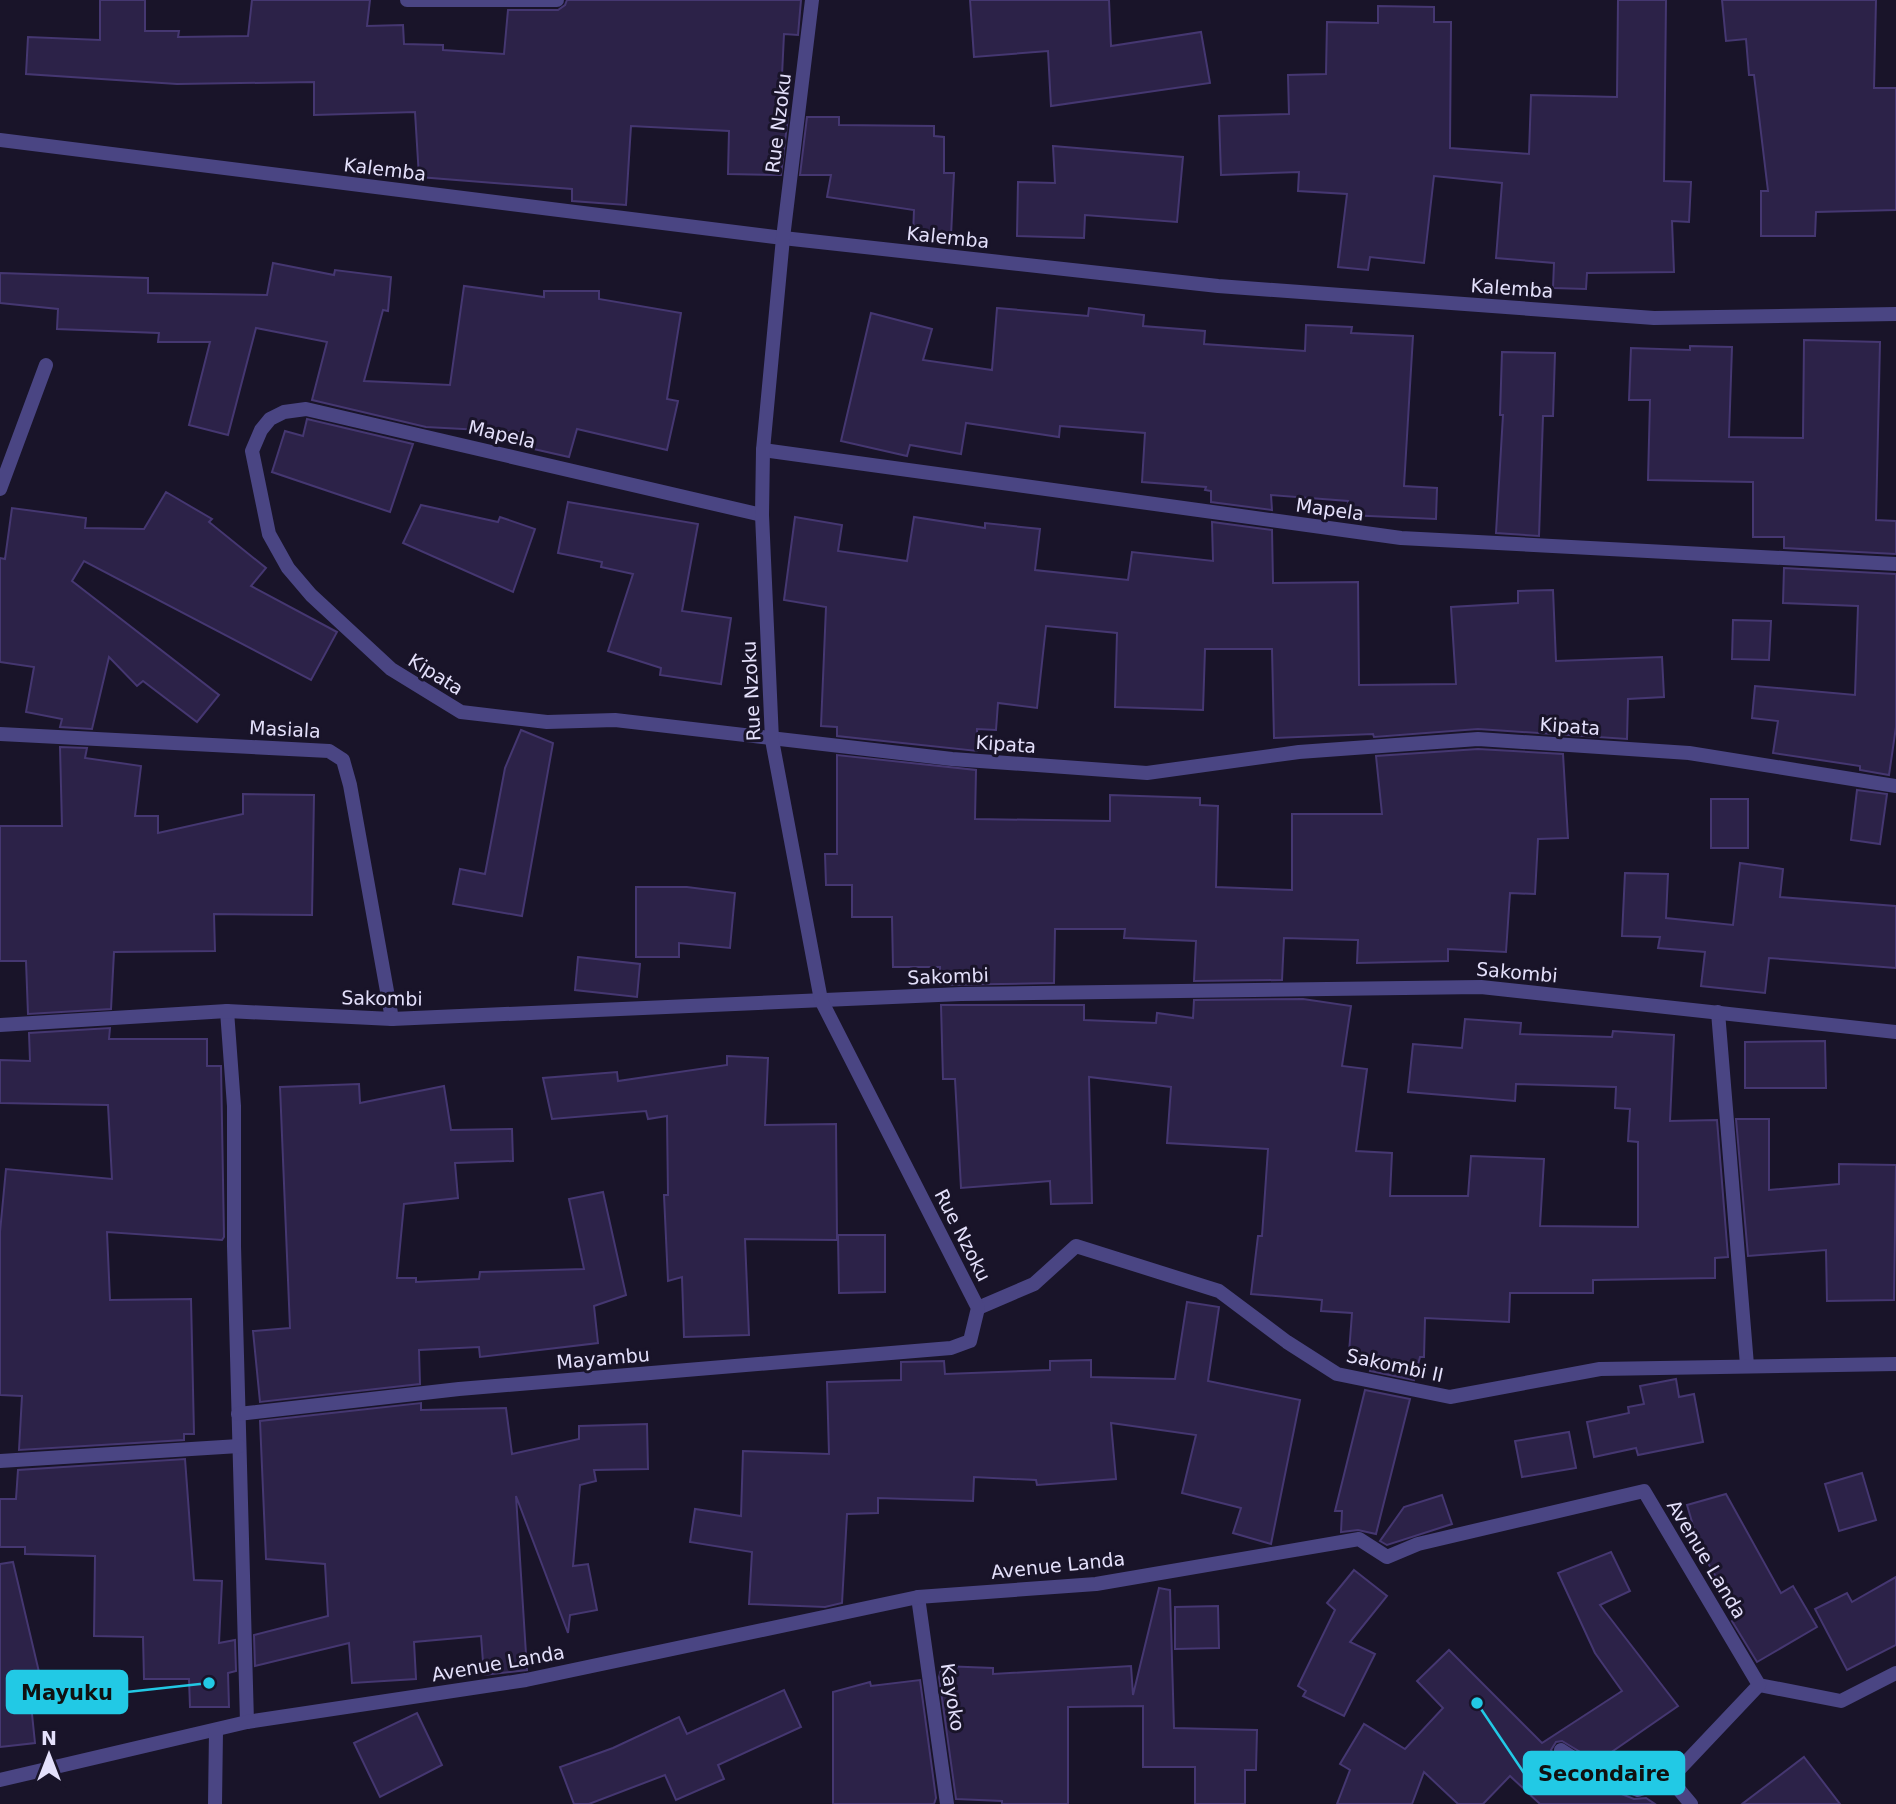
<svg xmlns="http://www.w3.org/2000/svg" width="1896" height="1804" font-family="'DejaVu Sans',sans-serif">
	<style>
		.building { fill: #2c2248; stroke: #453771; stroke-width: 2 }
		.lines { fill: none; stroke-linecap: round; stroke-linejoin: round }
		.minor { stroke: #4a4583; stroke-width: 14 }
		.labels { text-anchor: middle; stroke-width: 6; stroke-linejoin: round; paint-order: stroke }
		.street-label { font-size: 19px; fill: #e4e0fb; stroke: #191429 }
		.leader { fill: none; stroke: #22c9e5; stroke-width: 2.5 }
		.callout-dot { fill: #22c9e5; stroke: #191429; stroke-width: 2.5 }
		.callout { fill: #22c9e5; stroke: #22c9e5; stroke-width: 2.5 }
		.callout-label { font-size: 21px; text-anchor: middle; font-weight: bold; fill: #111 }
	</style>
	<rect width="100%" height="100%" fill="#191429"/>
	<g class="building">
		<path d="M 100,0 L 145,0 L 145,31 L 179,31 L 178,37 L 248,36 L 252,0 L 370,0 L 367,26 L 403,25 L 404,44 L 443,45 L 443,50 L 504,54 L 508,10 L 558,10 L 565,5 L 567,0 L 801,0 L 798,35 L 784,34 L 780,117 L 788,117 L 781,175 L 728,174 L 729,131 L 631,126 L 626,205 L 572,201 L 572,189 L 419,177 L 415,112 L 314,115 L 314,82 L 177,84 L 26,74 L 28,37 L 100,40 Z"/>
		<path d="M 970,0 L 1109,0 L 1111,46 L 1201,32 L 1210,83 L 1051,106 L 1048,51 L 974,57 Z"/>
		<path d="M 1618,0 L 1666,0 L 1664,181 L 1691,182 L 1689,222 L 1672,221 L 1674,272 L 1587,273 L 1586,289 L 1553,288 L 1554,263 L 1496,258 L 1502,183 L 1434,176 L 1424,263 L 1370,257 L 1368,270 L 1338,267 L 1347,194 L 1298,191 L 1299,172 L 1221,175 L 1219,116 L 1289,114 L 1288,75 L 1326,74 L 1327,22 L 1378,23 L 1378,6 L 1434,7 L 1434,22 L 1451,22 L 1450,148 L 1529,154 L 1531,95 L 1617,97 Z"/>
		<path d="M 1722,0 L 1876,0 L 1874,88 L 1896,88 L 1896,210 L 1816,212 L 1815,236 L 1761,236 L 1761,191 L 1768,191 L 1754,75 L 1749,75 L 1746,39 L 1726,41 Z"/>
		<path d="M 807,117 L 839,117 L 839,125 L 934,126 L 934,136 L 944,137 L 944,173 L 954,173 L 951,236 L 913,235 L 914,210 L 827,197 L 831,175 L 800,175 Z"/>
		<path d="M 1053,146 L 1183,157 L 1177,222 L 1085,215 L 1084,238 L 1017,236 L 1018,182 L 1055,183 Z"/>
		<path d="M 273,263 L 334,275 L 335,270 L 391,277 L 388,311 L 383,310 L 364,381 L 450,385 L 464,286 L 544,297 L 544,291 L 599,291 L 599,299 L 681,313 L 667,399 L 678,401 L 667,450 L 577,429 L 569,457 L 516,445 L 519,432 L 426,427 L 312,400 L 327,342 L 256,328 L 228,435 L 189,425 L 210,342 L 158,342 L 159,333 L 57,329 L 58,309 L 0,303 L 0,273 L 148,278 L 148,293 L 267,295 Z"/>
		<path d="M 997,308 L 1088,316 L 1089,308 L 1144,315 L 1143,326 L 1205,331 L 1204,344 L 1305,351 L 1306,325 L 1352,327 L 1351,333 L 1413,336 L 1404,486 L 1437,488 L 1436,519 L 1347,515 L 1348,501 L 1271,495 L 1272,510 L 1211,502 L 1211,491 L 1205,490 L 1206,487 L 1142,482 L 1145,433 L 1060,426 L 1059,437 L 966,423 L 961,454 L 910,445 L 907,456 L 841,441 L 871,313 L 932,329 L 923,360 L 992,370 Z"/>
		<path d="M 1804,340 L 1880,342 L 1876,520 L 1896,521 L 1896,554 L 1784,548 L 1784,537 L 1753,537 L 1753,482 L 1648,480 L 1650,400 L 1629,400 L 1631,348 L 1690,350 L 1690,346 L 1732,347 L 1729,437 L 1803,438 Z"/>
		<path d="M 1502,352 L 1555,353 L 1553,416 L 1543,416 L 1539,536 L 1496,533 L 1503,415 L 1500,415 Z"/>
		<path d="M 307,419 L 413,444 L 390,512 L 272,472 L 285,431 L 303,436 Z"/>
		<path d="M 166,492 L 212,519 L 209,522 L 266,568 L 251,586 L 337,632 L 311,680 L 84,561 L 72,581 L 219,695 L 197,722 L 143,681 L 137,686 L 109,657 L 92,729 L 60,727 L 62,719 L 26,712 L 34,667 L 0,662 L 0,558 L 5,559 L 12,508 L 86,518 L 85,528 L 144,529 Z"/>
		<path d="M 568,502 L 698,524 L 682,611 L 731,618 L 721,684 L 660,675 L 661,668 L 608,651 L 633,574 L 601,567 L 602,562 L 558,553 Z"/>
		<path d="M 421,505 L 498,522 L 500,517 L 535,529 L 513,592 L 403,543 Z"/>
		<path d="M 795,517 L 842,525 L 838,551 L 907,561 L 914,517 L 985,528 L 985,523 L 1040,529 L 1035,570 L 1128,580 L 1132,552 L 1213,561 L 1212,522 L 1272,530 L 1273,583 L 1358,582 L 1359,685 L 1456,684 L 1451,607 L 1518,603 L 1518,591 L 1553,590 L 1556,661 L 1662,657 L 1664,697 L 1628,699 L 1627,739 L 1478,729 L 1374,737 L 1373,734 L 1274,738 L 1272,649 L 1205,649 L 1203,710 L 1115,707 L 1117,633 L 1046,626 L 1037,708 L 998,703 L 996,730 L 977,729 L 977,751 L 837,736 L 837,727 L 821,726 L 826,607 L 784,600 Z"/>
		<path d="M 1784,568 L 1896,574 L 1896,727 L 1889,775 L 1860,770 L 1860,766 L 1773,753 L 1778,721 L 1752,718 L 1755,686 L 1855,695 L 1858,606 L 1783,603 Z"/>
		<path d="M 1733,620 L 1771,621 L 1769,660 L 1732,659 Z"/>
		<path d="M 521,730 L 553,743 L 522,916 L 453,904 L 460,869 L 485,874 L 505,768 Z"/>
		<path d="M 60,747 L 87,748 L 85,758 L 141,766 L 135,816 L 158,816 L 158,833 L 243,814 L 243,794 L 314,795 L 312,915 L 214,914 L 215,951 L 114,952 L 111,1009 L 28,1014 L 26,961 L 0,961 L 0,826 L 62,826 Z"/>
		<path d="M 1478,749 L 1563,754 L 1568,838 L 1538,839 L 1535,894 L 1510,893 L 1506,952 L 1448,949 L 1448,961 L 1357,963 L 1358,940 L 1284,938 L 1282,980 L 1194,981 L 1196,941 L 1124,938 L 1125,929 L 1055,929 L 1054,983 L 940,985 L 940,967 L 893,967 L 892,917 L 852,917 L 852,885 L 826,885 L 825,854 L 837,854 L 837,755 L 976,770 L 975,819 L 1110,821 L 1110,795 L 1200,798 L 1200,805 L 1218,806 L 1216,887 L 1292,890 L 1292,814 L 1382,814 L 1376,756 Z"/>
		<path d="M 1857,790 L 1887,794 L 1880,844 L 1851,840 Z"/>
		<rect x="1711" y="799" width="37" height="49"/>
		<path d="M 1740,863 L 1783,869 L 1780,897 L 1896,906 L 1896,968 L 1769,958 L 1765,993 L 1701,986 L 1705,952 L 1658,948 L 1660,937 L 1622,936 L 1625,873 L 1668,874 L 1666,918 L 1733,925 Z"/>
		<path d="M 636,887 L 687,887 L 735,893 L 730,948 L 679,943 L 679,957 L 636,957 Z"/>
		<path d="M 578,957 L 640,964 L 637,997 L 575,990 Z"/>
		<path d="M 1303,999 L 1351,1006 L 1342,1066 L 1367,1069 L 1356,1151 L 1392,1153 L 1390,1196 L 1468,1196 L 1471,1156 L 1544,1159 L 1540,1226 L 1638,1227 L 1638,1142 L 1628,1141 L 1630,1109 L 1615,1108 L 1616,1087 L 1516,1084 L 1515,1101 L 1408,1092 L 1413,1044 L 1462,1048 L 1465,1019 L 1521,1023 L 1520,1034 L 1612,1037 L 1613,1031 L 1674,1035 L 1670,1121 L 1717,1120 L 1728,1257 L 1715,1258 L 1715,1278 L 1593,1280 L 1593,1293 L 1510,1293 L 1509,1322 L 1425,1318 L 1424,1357 L 1420,1357 L 1414,1380 L 1370,1371 L 1374,1355 L 1349,1353 L 1352,1313 L 1321,1311 L 1322,1300 L 1251,1294 L 1258,1236 L 1262,1236 L 1268,1149 L 1167,1143 L 1171,1087 L 1089,1077 L 1092,1203 L 1051,1204 L 1050,1181 L 961,1188 L 955,1079 L 943,1079 L 941,1005 L 1084,1005 L 1084,1020 L 1156,1023 L 1157,1013 L 1193,1018 L 1194,1000 Z"/>
		<path d="M 110,1028 L 109,1039 L 207,1039 L 207,1066 L 221,1066 L 224,1237 L 222,1240 L 107,1232 L 110,1300 L 191,1299 L 194,1434 L 184,1434 L 184,1440 L 19,1450 L 22,1396 L 0,1395 L 0,1232 L 6,1169 L 112,1179 L 108,1105 L 0,1103 L 0,1060 L 30,1061 L 29,1033 Z"/>
		<path d="M 1825,1041 L 1826,1088 L 1745,1088 L 1745,1042 Z"/>
		<path d="M 727,1056 L 768,1058 L 765,1125 L 836,1124 L 837,1240 L 745,1239 L 749,1335 L 684,1337 L 682,1277 L 668,1281 L 664,1195 L 668,1195 L 667,1116 L 648,1119 L 646,1111 L 552,1119 L 543,1078 L 617,1072 L 618,1081 L 727,1065 Z"/>
		<path d="M 359,1084 L 360,1103 L 444,1086 L 451,1130 L 512,1129 L 513,1161 L 455,1163 L 458,1198 L 404,1204 L 397,1278 L 416,1278 L 416,1282 L 479,1279 L 480,1272 L 584,1269 L 569,1199 L 603,1192 L 626,1295 L 594,1306 L 598,1343 L 480,1357 L 479,1347 L 419,1350 L 420,1384 L 260,1402 L 253,1331 L 290,1328 L 280,1087 Z"/>
		<path d="M 1736,1119 L 1769,1119 L 1769,1190 L 1839,1184 L 1839,1164 L 1896,1165 L 1894,1300 L 1827,1301 L 1826,1250 L 1748,1256 Z"/>
		<path d="M 838,1235 L 885,1235 L 885,1292 L 839,1293 Z"/>
		<path d="M 1187,1302 L 1219,1307 L 1208,1381 L 1300,1400 L 1271,1544 L 1233,1533 L 1241,1508 L 1182,1493 L 1196,1435 L 1111,1423 L 1116,1479 L 1037,1485 L 1036,1480 L 974,1477 L 973,1501 L 878,1498 L 878,1513 L 847,1514 L 842,1603 L 825,1607 L 749,1604 L 752,1552 L 690,1542 L 695,1509 L 741,1516 L 743,1451 L 829,1454 L 827,1382 L 901,1380 L 901,1362 L 944,1361 L 945,1374 L 1050,1370 L 1050,1361 L 1091,1360 L 1091,1377 L 1175,1379 Z"/>
		<path d="M 1676,1379 L 1679,1397 L 1694,1394 L 1703,1442 L 1638,1455 L 1636,1448 L 1594,1457 L 1587,1422 L 1629,1413 L 1628,1407 L 1644,1404 L 1640,1386 Z"/>
		<path d="M 1365,1390 L 1410,1399 L 1376,1534 L 1358,1530 L 1341,1532 L 1342,1511 L 1335,1511 Z"/>
		<path d="M 421,1403 L 421,1410 L 506,1408 L 512,1454 L 579,1439 L 579,1426 L 647,1424 L 648,1469 L 594,1470 L 596,1481 L 580,1485 L 573,1566 L 588,1564 L 597,1610 L 570,1615 L 568,1633 L 516,1496 L 527,1670 L 484,1675 L 481,1636 L 414,1642 L 416,1679 L 352,1683 L 349,1643 L 255,1666 L 254,1635 L 328,1616 L 325,1564 L 266,1559 L 260,1421 Z"/>
		<path d="M 1569,1432 L 1576,1468 L 1522,1477 L 1515,1441 Z"/>
		<path d="M 185,1459 L 194,1580 L 222,1581 L 219,1643 L 235,1640 L 236,1671 L 228,1673 L 229,1707 L 190,1707 L 189,1679 L 144,1679 L 143,1637 L 94,1636 L 95,1556 L 25,1554 L 25,1547 L 0,1547 L 0,1499 L 16,1499 L 18,1470 Z"/>
		<path d="M 1862,1473 L 1876,1520 L 1839,1531 L 1825,1484 Z"/>
		<path d="M 1726,1494 L 1781,1593 L 1793,1586 L 1817,1627 L 1757,1662 L 1732,1621 L 1739,1617 L 1700,1549 L 1687,1505 Z"/>
		<path d="M 1442,1495 L 1452,1524 L 1387,1545 L 1380,1541 L 1404,1507 Z"/>
		<path d="M 1611,1552 L 1630,1591 L 1600,1605 L 1678,1706 L 1597,1762 L 1562,1741 L 1556,1742 L 1551,1750 L 1556,1758 L 1594,1783 L 1634,1799 L 1646,1798 L 1655,1804 L 1540,1804 L 1510,1776 L 1483,1804 L 1458,1804 L 1424,1772 L 1412,1804 L 1337,1804 L 1350,1770 L 1340,1764 L 1364,1724 L 1405,1749 L 1443,1708 L 1417,1681 L 1449,1650 L 1542,1743 L 1622,1691 L 1595,1653 L 1558,1573 Z"/>
		<path d="M 13,1562 L 39,1672 L 28,1675 L 35,1743 L 0,1747 L 0,1564 Z"/>
		<path d="M 1354,1570 L 1387,1596 L 1350,1642 L 1375,1654 L 1344,1716 L 1303,1696 L 1306,1691 L 1298,1686 L 1335,1610 L 1327,1603 Z"/>
		<path d="M 1896,1577 L 1896,1645 L 1847,1670 L 1815,1609 L 1847,1593 L 1852,1602 Z"/>
		<path d="M 1159,1588 L 1170,1590 L 1174,1728 L 1257,1730 L 1256,1770 L 1245,1770 L 1245,1804 L 1195,1804 L 1195,1767 L 1143,1767 L 1143,1706 L 1068,1707 L 1068,1804 L 1002,1804 L 1002,1801 L 956,1799 L 939,1677 L 942,1666 L 993,1668 L 993,1674 L 1131,1666 L 1133,1695 Z"/>
		<path d="M 1218,1606 L 1219,1648 L 1175,1649 L 1175,1607 Z"/>
		<path d="M 920,1680 L 936,1798 L 934,1804 L 833,1804 L 833,1692 L 870,1682 L 871,1686 Z"/>
		<path d="M 784,1690 L 801,1727 L 718,1765 L 724,1779 L 676,1800 L 665,1775 L 589,1804 L 574,1804 L 560,1767 L 613,1748 L 679,1717 L 687,1734 Z"/>
		<path d="M 417,1713 L 442,1765 L 380,1797 L 354,1743 Z"/>
		<path d="M 1804,1757 L 1840,1804 L 1742,1804 Z"/>
	</g>
	<g class="lines">
		<g class="minor">
			<path d="M 407,0 L 557,0"/>
			<path d="M 0,140 L 783,238 L 1218,286 L 1654,318 L 1896,314"/>
			<path d="M 763,450 L 1401,538 L 1896,564"/>
			<path d="M 0,489 L 46,365"/>
			<path d="M 762,515 L 306,409 L 284,412 L 270,419 L 261,430 L 252,451 L 269,534 L 288,568 L 311,595 L 391,669 L 461,712 L 547,722 L 615,720 L 952,759 L 1147,773 L 1299,752 L 1478,739 L 1689,753 L 1896,786"/>
			<path d="M 0,734 L 329,751 L 343,760 L 350,785 L 392,1019"/>
			<path d="M 227,1011 L 234,1106 L 234,1246 L 247,1722"/>
			<path d="M 1718,1012 L 1747,1365"/>
			<path d="M 0,1025 L 227,1011 L 392,1019 L 961,994 L 1481,987 L 1896,1032"/>
			<path d="M 978,1308 L 1034,1284 L 1076,1246 L 1219,1291 L 1287,1342 L 1337,1374 L 1450,1397 L 1600,1369 L 1896,1364"/>
			<path d="M 238,1414 L 459,1389 L 951,1348 L 970,1341 L 978,1308 L 821,1000 L 772,740 L 762,515 L 763,450 L 783,238 L 812,0"/>
			<path d="M 0,1461 L 239,1446"/>
			<path d="M 918,1597 L 947,1804"/>
			<path d="M 1759,1685 L 1841,1701 L 1896,1673"/>
			<path d="M 1670,1779 L 1691,1804"/>
			<path d="M 0,1780 L 247,1722 L 526,1680 L 918,1597 L 1096,1584 L 1359,1539 L 1387,1557 L 1418,1544 L 1644,1491 L 1759,1685 L 1670,1779 L 1638,1790 L 1598,1774 L 1561,1750"/>
			<path d="M 215,1804 L 216,1731"/>
		</g>
	</g>
	<g class="labels">
		<g class="street-label">
			<text transform="translate(778 123) rotate(-83)" y="7">Rue Nzoku</text>
			<text transform="translate(385 169) rotate(7)" y="7">Kalemba</text>
			<text transform="translate(948 237) rotate(6)" y="7">Kalemba</text>
			<text transform="translate(1512 288) rotate(4)" y="7">Kalemba</text>
			<text transform="translate(502 434) rotate(13)" y="7">Mapela</text>
			<text transform="translate(1330 509) rotate(8)" y="7">Mapela</text>
			<text transform="translate(436 674) rotate(32)" y="7">Kipata</text>
			<text transform="translate(751 691) rotate(-93)" y="7">Rue Nzoku</text>
			<text transform="translate(1570 726) rotate(4)" y="7">Kipata</text>
			<text transform="translate(285 729) rotate(3)" y="7">Masiala</text>
			<text transform="translate(1006 744) rotate(4)" y="7">Kipata</text>
			<text transform="translate(1517 972) rotate(5)" y="7">Sakombi</text>
			<text transform="translate(948 976) rotate(-2)" y="7">Sakombi</text>
			<text transform="translate(382 998) rotate(1)" y="7">Sakombi</text>
			<text transform="translate(963 1235) rotate(63)" y="7">Rue Nzoku</text>
			<text transform="translate(603 1358) rotate(-5)" y="7">Mayambu</text>
			<text transform="translate(1395 1365) rotate(12)" y="7">Sakombi II</text>
			<text transform="translate(1707 1559) rotate(59)" y="7">Avenue Landa</text>
			<text transform="translate(1058 1565) rotate(-6)" y="7">Avenue Landa</text>
			<text transform="translate(498 1663) rotate(-10)" y="7">Avenue Landa</text>
			<text transform="translate(953 1697) rotate(81)" y="7">Kayoko</text>
		</g>
	</g>
	<path class="leader" d="M209 1683L127 1692M1477 1703L1524 1773"/>
	<g class="callout-dot">
		<circle cx="209" cy="1683" r="7"/>
		<circle cx="1477" cy="1703" r="7"/>
	</g>
	<g class="callout">
		<rect x="7" y="1671" width="120" height="42" rx="7"/>
		<rect x="1524" y="1752" width="160" height="42" rx="7"/>
	</g>
	<g class="callout-label">
		<text x="67" y="1700">Mayuku</text>
		<text x="1604" y="1781">Secondaire</text>
	</g>
	<g transform="translate(49 1755)" stroke="#191429" stroke-width="5" paint-order="stroke">
	<path d="M0-5L12 26L0 18L-12 26Z" fill="#e4e0fb"/>
	<text y="-10" font-size="19" font-weight="bold" text-anchor="middle" fill="#e4e0fb">N</text>
	</g>
</svg>
